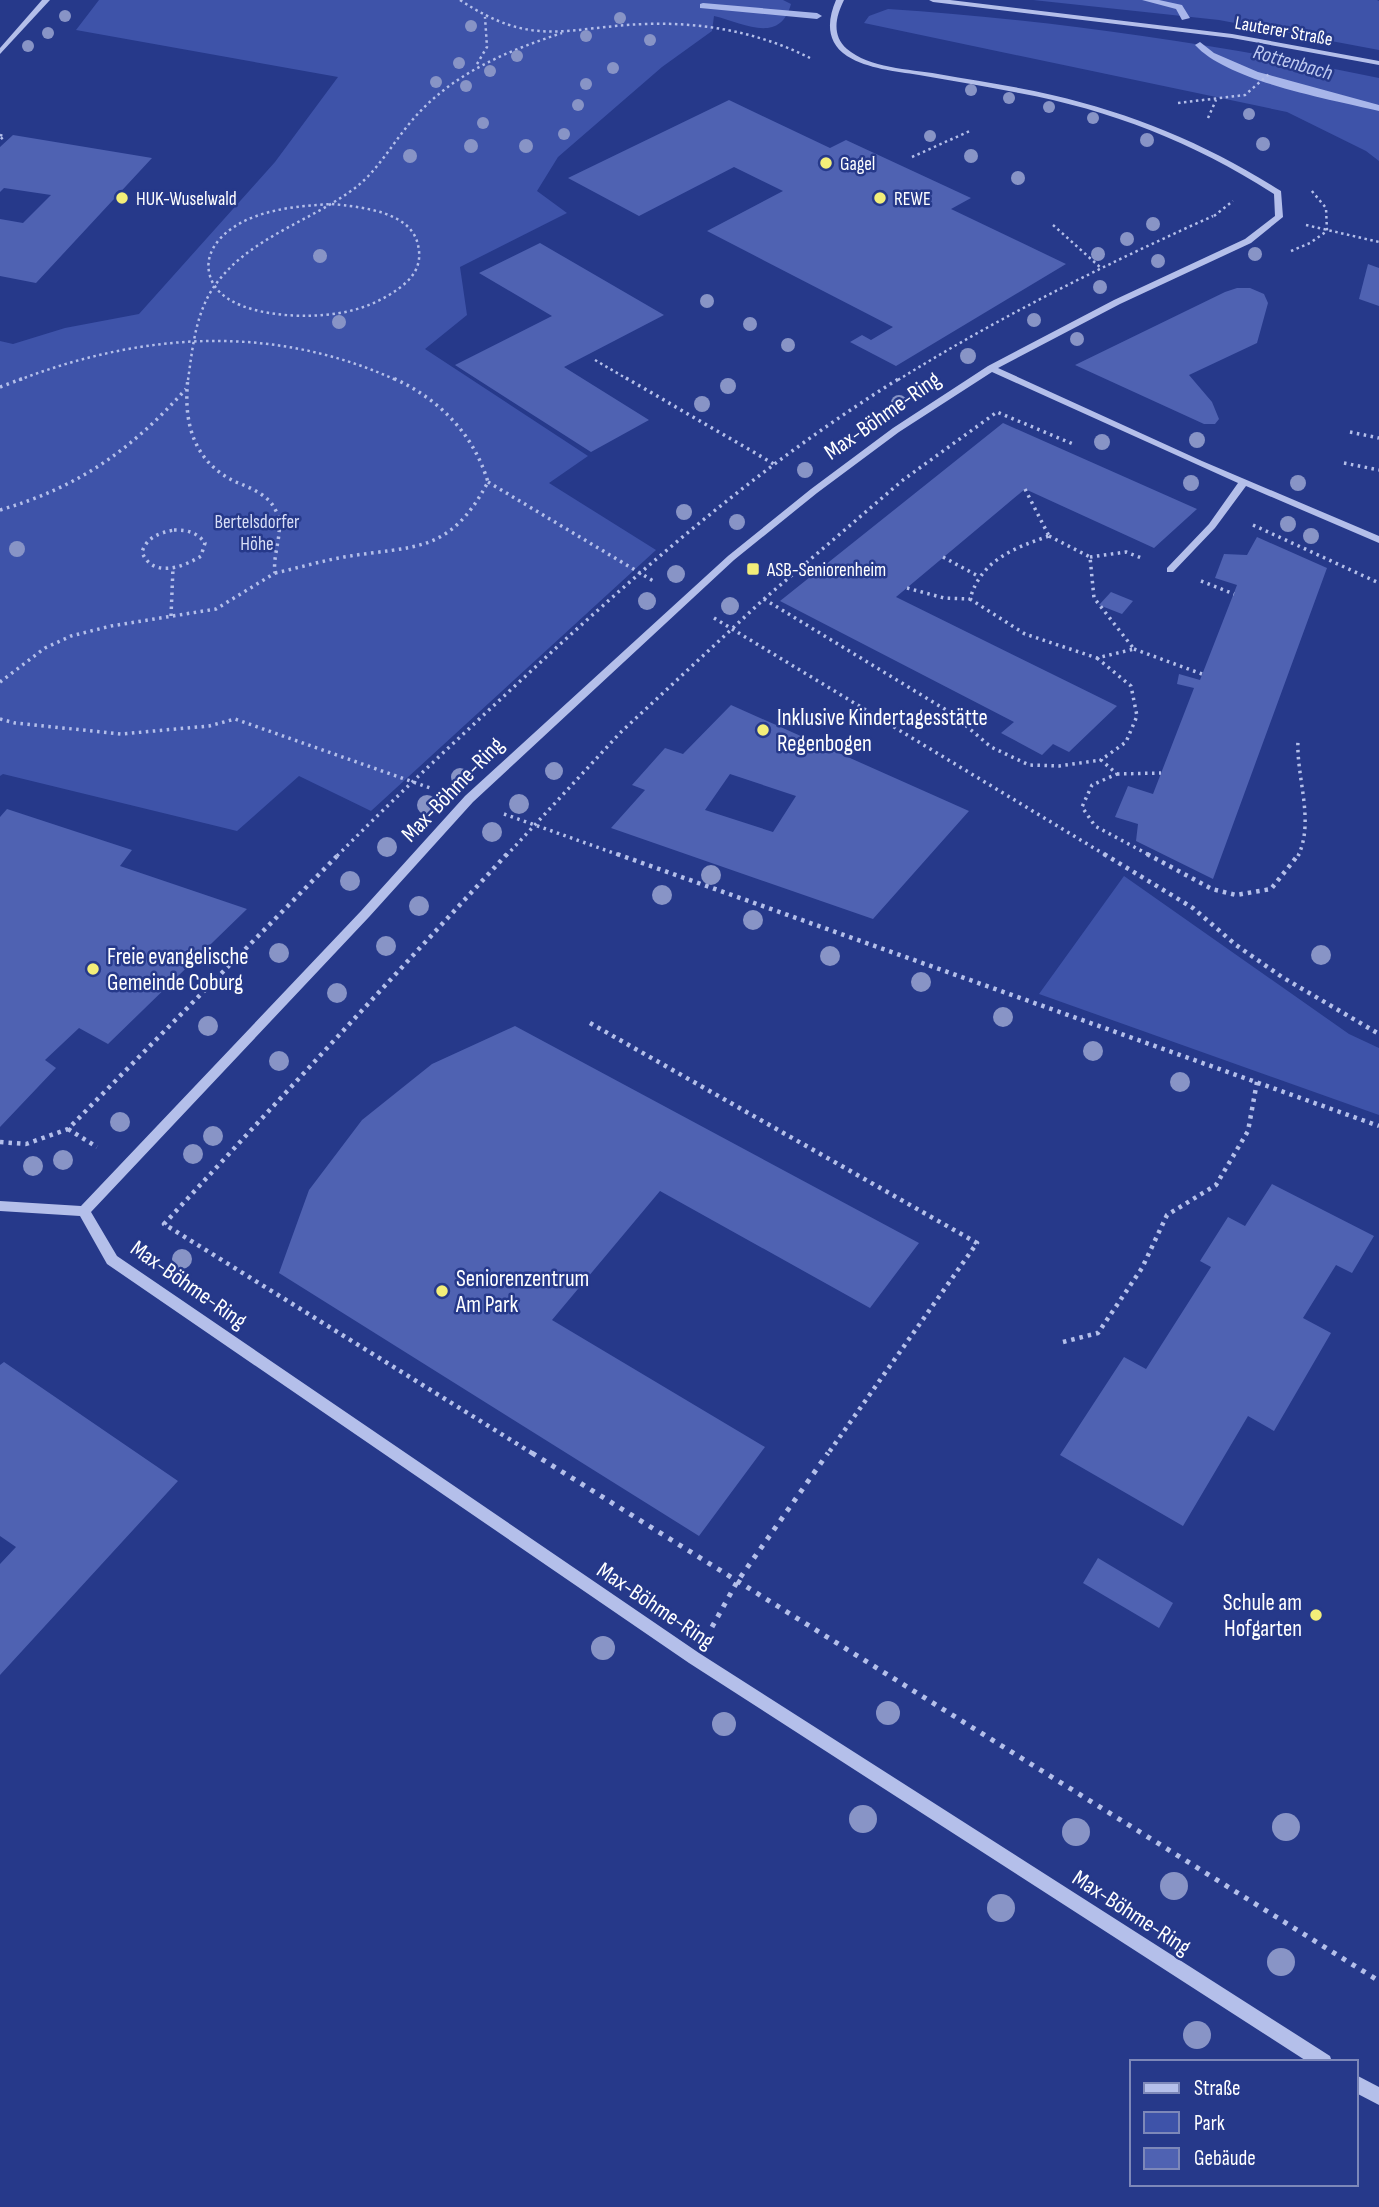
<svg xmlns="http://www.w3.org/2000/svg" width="1379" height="2207" font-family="'Sofia Sans Condensed',sans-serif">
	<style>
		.green { fill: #3e53a9 }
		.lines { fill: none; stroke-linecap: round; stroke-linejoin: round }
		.stream { fill: #a8b6ea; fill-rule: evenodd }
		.building { fill: #4f62b2; fill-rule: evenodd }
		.path-far3 { stroke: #b4bfea; stroke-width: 2.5; stroke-dasharray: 2.5 3.5; stroke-linecap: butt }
		.path-far2 { stroke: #b4bfea; stroke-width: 3.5; stroke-dasharray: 2.5 4.5; stroke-linecap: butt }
		.path-far1 { stroke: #b4bfea; stroke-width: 4.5; stroke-dasharray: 3.5 5; stroke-linecap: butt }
		.path { stroke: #b4bfea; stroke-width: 5; stroke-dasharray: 4.5 7; stroke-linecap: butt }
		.minor { fill: #b4bfea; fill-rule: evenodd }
		.tree { fill: #8894c6 }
		.poi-dot { fill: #f3ee79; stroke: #26398a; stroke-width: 2.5 }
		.labels { text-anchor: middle; stroke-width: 5; stroke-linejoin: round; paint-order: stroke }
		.far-street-label { font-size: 19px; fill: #fff; stroke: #26398a }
		.far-poi-label { font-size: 19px; fill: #fff; stroke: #26398a; text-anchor: start }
		.far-park-label { font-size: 19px; fill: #d8def7; stroke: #26398a }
		.far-water-label { font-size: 21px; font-style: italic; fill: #bfcaf1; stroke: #26398a }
		.street-label { font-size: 23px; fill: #fff; stroke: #26398a }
		.poi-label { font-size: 23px; fill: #fff; stroke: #26398a; text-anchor: start }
	</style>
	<rect width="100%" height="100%" fill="#26398a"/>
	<g class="green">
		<path d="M 99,0 L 783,0 L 791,4 C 780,45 743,23 714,16 L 712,31 L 662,67 L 558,157 L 537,191 L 567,213 L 460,267 L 467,315 L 425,349 L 588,456 L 549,483 L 656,550 L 371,811 L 299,776 L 237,831 L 3,774 L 0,776 L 0,341 L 13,344 L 65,328 L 139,314 L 275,162 L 338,77 L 76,30 Z"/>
		<path d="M 1033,0 L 1377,0 L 1379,1 L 1379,50 L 1219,20 Z"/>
		<path d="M 888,9 C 1053,20 1217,44 1379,78 L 1379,161 L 1366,151 L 1287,112 L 864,23 L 869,16 Z"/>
		<path d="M 1124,876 L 1349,1034 L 1379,1048 L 1379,1115 L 1039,994 Z"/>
	</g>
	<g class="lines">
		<g class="stream">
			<path d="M 1142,0 L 1159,0 L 1182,5 L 1190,18 L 1182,20 L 1176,9 Z"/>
			<path d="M 703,3 L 817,13 L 822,16 L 817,19 L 700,8 L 700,4 Z"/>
			<path d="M 1200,42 L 1214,53 L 1258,72 L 1379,105 L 1379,111 C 1330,99 1229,82 1195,45 Z"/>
		</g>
	</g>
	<g class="building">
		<path d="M 729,100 L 830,148 L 846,140 L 971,198 L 951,209 L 1066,264 L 896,366 L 850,342 L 862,335 L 871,340 L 893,327 L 707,231 L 783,191 L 734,167 L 639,216 L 568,178 Z"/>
		<path d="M 13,135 L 152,158 L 36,283 L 0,276 L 0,219 L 23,223 L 51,195 L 4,188 L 0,192 L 0,147 Z"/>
		<path d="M 540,243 L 664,315 L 564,367 L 649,420 L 591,452 L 455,365 L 552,316 L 479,273 Z"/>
		<path d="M 1368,264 L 1379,268 L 1379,306 L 1359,299 Z"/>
		<path d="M 1237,288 L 1250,288 L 1264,294 L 1268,303 L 1257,343 L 1189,375 L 1212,402 L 1219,419 L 1215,424 L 1204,424 L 1075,365 L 1225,292 Z"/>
		<path d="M 1003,423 L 1197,509 L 1154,548 L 1025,489 L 896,597 L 1117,706 L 1069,752 L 1053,744 L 1042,755 L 1001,733 L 1014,722 L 780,601 Z"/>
		<path d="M 1257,537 L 1327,568 L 1213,879 L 1136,841 L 1138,824 L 1115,817 L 1128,786 L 1153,794 L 1194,688 L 1177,684 L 1179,674 L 1200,680 L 1237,585 L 1215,578 L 1224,554 L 1247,555 Z"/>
		<path d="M 1111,592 L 1133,601 L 1122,614 L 1099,605 Z"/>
		<path d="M 731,705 L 969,811 L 873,919 L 611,828 L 645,790 L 632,785 L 665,748 L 683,754 ZM 730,774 L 796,796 L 773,832 L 705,810 Z"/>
		<path d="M 7,809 L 132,850 L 120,866 L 247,909 L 108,1044 L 79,1028 L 45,1060 L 56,1068 L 0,1127 L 0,817 Z"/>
		<path d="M 515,1026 L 919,1243 L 870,1308 L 660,1191 L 552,1320 L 765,1447 L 699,1536 L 279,1273 L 309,1190 L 362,1120 L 432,1064 Z"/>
		<path d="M 1272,1184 L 1374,1236 L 1352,1273 L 1336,1265 L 1303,1318 L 1331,1333 L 1274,1431 L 1248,1416 L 1183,1526 L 1060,1455 L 1124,1357 L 1146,1369 L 1211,1267 L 1200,1261 L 1228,1217 L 1245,1226 Z"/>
		<path d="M 4,1362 L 178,1481 L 0,1675 L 0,1564 L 16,1547 L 0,1536 L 0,1365 Z"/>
		<path d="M 1098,1558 L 1173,1603 L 1159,1628 L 1083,1583 Z"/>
	</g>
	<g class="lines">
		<g class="path-far3">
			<path d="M 460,0 C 534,49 565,27 645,24 C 703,22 758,32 810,58"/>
			<path d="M 477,64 L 487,47 L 485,17"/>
			<path d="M 1178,103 L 1245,95 L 1269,74"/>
			<path d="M 1208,118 L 1216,100"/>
			<path d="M 0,135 L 4,136 L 0,140"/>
			<path d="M 912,157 L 972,130"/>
			<path d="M 332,204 C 360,207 411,211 418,245 C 422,262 416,275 402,286 C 379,304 352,313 323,315 C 291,318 221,314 210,276 C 206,263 210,251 218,241 C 244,210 295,206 332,204 Z"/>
			<path d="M 1214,216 L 1233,201"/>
			<path d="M 1053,225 L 1101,268"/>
			<path d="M 1306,225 L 1379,242"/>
			<path d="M 1291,251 L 1310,243 L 1327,231 L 1326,208 L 1311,190"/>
			<path d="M 595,360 L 629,380"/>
			<path d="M 19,380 C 144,332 273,324 396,380"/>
			<path d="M 188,380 C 193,345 196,308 219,280 C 254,236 311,221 355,188 C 377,171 391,146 409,124 C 449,75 504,52 562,33"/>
			<path d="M 898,380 C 999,317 1104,265 1213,216"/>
		</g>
		<g class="path-far2">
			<path d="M 626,378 L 774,464"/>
			<path d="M 0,387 L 24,378"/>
			<path d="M 1350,432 L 1379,438"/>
			<path d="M 1344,463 L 1379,470"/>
			<path d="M 488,482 L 655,582"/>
			<path d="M 1025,489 L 1049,536"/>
			<path d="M 0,510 C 79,487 131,450 186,389"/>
			<path d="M 1253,525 L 1379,583"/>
			<path d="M 174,530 C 187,530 197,532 205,543 L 201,556 C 182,568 152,578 142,552 C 147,537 159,533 174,530 Z"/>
			<path d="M 1049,536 L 1090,557 L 1094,598 L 1134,649 L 1097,658 L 1025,634 L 970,599 C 981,560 1014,548 1049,536 Z"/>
			<path d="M 943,557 L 978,576"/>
			<path d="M 1090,557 L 1126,552 L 1144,559"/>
			<path d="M 275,573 C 298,568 321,561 344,557 C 415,545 449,555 488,482 C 473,433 439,399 393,378"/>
			<path d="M 1201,581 L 1234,594"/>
			<path d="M 907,588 L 944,598 L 970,599"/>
			<path d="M 764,599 L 951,713 L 991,747 L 1029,765 L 1059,766 L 1101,760"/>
			<path d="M 171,616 L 173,568"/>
			<path d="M 714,618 L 1107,856"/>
			<path d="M 1134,649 L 1202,674"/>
			<path d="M 1097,658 L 1131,686 L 1137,716 L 1126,742 L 1101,760 L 1117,774 L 1092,785 L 1082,807 L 1095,826 L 1151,856"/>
			<path d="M 0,682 L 45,648 L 71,636 L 111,626 L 216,609 L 275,573 C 272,552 286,530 275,509 C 268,495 251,488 236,482 C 193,462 183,422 188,378"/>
			<path d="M 0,719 L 15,723 L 121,734 L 209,726 L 235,719 L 433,789"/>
			<path d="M 1117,774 L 1161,773"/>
			<path d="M 504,814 L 622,856"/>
			<path d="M 337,856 C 404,788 474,724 544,659 C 656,556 771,458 900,378"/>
			<path d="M 506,856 L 620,733 L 764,599 L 903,480 L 997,412 L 1073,444"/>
			<path d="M 1298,856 C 1315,821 1296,777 1298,740"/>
		</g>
		<g class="path-far1">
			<path d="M 507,854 L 164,1224 L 535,1455"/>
			<path d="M 617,854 L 1379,1126"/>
			<path d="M 1104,854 L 1193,908 L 1236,945 L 1282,977 L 1379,1034"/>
			<path d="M 1147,854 L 1212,889 L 1236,895 L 1271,889 L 1299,854"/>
			<path d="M 590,1023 L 977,1243 L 827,1455"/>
			<path d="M 68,1129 L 97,1147"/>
			<path d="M 0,1142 L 26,1144 L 68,1129 L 339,854"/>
			<path d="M 1063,1342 L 1098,1333 L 1142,1268 L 1167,1215 L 1216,1185 L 1248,1131 L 1257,1082"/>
		</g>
		<g class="path">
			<path d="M 532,1453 L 1379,1981"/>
			<path d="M 712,1627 L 737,1582 L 828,1453"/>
		</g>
		<g class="minor">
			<path d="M 42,0 L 50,0 L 0,54 L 0,48 Z"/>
			<path d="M 836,0 L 844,0 C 836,16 831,35 847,49 C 869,68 909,69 938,74 C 976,81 1015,86 1052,95 C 1135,114 1210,146 1281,191 L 1283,217 L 1251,243 L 1120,304 L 998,368 L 1202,461 L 1379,536 L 1379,543 L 1246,486 L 1215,528 L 1173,572 L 1167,572 L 1167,568 L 1209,524 L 1238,483 L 992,372 L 899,432 L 817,493 L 734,560 L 473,802 L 369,917 L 91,1212 L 117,1256 L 699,1653 L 1330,2056 L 1332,2062 L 1308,2062 L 689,1663 L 107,1264 L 80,1216 L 0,1211 L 0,1201 L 81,1206 L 361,911 L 465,796 L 728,556 L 811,489 L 893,428 L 988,366 L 1114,300 L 1245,239 L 1275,216 L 1274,194 C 1195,143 1111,110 1019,93 C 985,86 952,81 919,75 C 895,71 868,69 847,56 C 826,42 827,21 836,0 Z"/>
			<path d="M 929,0 L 950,0 L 1232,34 L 1379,61 L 1379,65 L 1232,38 L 933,2 Z"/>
			<path d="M 1356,2075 L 1379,2087 L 1379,2105 L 1356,2093 Z"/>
		</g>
	</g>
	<g class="tree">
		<circle cx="65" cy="16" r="6"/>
		<circle cx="620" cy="18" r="6"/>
		<circle cx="471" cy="26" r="6"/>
		<circle cx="48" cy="33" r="6"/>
		<circle cx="586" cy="36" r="6"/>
		<circle cx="650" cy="40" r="6"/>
		<circle cx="28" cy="46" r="6"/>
		<circle cx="517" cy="56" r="6"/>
		<circle cx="459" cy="63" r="6"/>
		<circle cx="613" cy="68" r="6"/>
		<circle cx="490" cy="71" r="6"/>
		<circle cx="436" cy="82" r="6"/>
		<circle cx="586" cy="84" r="6"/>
		<circle cx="466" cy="86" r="6"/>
		<circle cx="971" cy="90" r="6"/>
		<circle cx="1009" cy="98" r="6"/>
		<circle cx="578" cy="105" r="6"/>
		<circle cx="1049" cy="107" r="6"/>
		<circle cx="1249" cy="114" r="6"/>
		<circle cx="1093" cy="118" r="6"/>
		<circle cx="483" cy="123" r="6"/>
		<circle cx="564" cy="134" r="6"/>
		<circle cx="930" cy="136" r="6"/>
		<circle cx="1147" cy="140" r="7"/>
		<circle cx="1263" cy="144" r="7"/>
		<circle cx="471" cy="146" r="7"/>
		<circle cx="526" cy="146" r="7"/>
		<circle cx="410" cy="156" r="7"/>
		<circle cx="971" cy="156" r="7"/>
		<circle cx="1018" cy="178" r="7"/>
		<circle cx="1153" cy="224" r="7"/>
		<circle cx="1127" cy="239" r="7"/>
		<circle cx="1098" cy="254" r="7"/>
		<circle cx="1255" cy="254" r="7"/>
		<circle cx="320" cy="256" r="7"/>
		<circle cx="1158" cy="261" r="7"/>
		<circle cx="1100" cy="287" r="7"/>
		<circle cx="707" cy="301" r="7"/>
		<circle cx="1034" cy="320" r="7"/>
		<circle cx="339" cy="322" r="7"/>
		<circle cx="750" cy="324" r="7"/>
		<circle cx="1077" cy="339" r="7"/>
		<circle cx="788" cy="345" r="7"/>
		<circle cx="968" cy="356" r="8"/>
		<circle cx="728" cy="386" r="8"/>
		<circle cx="899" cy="403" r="8"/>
		<circle cx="702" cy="404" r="8"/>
		<circle cx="1197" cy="440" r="8"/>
		<circle cx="1102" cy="442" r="8"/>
		<circle cx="805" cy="470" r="8"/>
		<circle cx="1191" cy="483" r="8"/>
		<circle cx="1298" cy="483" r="8"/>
		<circle cx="684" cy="512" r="8"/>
		<circle cx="737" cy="522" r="8"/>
		<circle cx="1288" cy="524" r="8"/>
		<circle cx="1311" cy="536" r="8"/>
		<circle cx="17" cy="549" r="8"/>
		<circle cx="676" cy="574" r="9"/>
		<circle cx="647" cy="601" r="9"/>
		<circle cx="730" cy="606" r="9"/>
		<circle cx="554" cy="771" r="9"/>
		<circle cx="460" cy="777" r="9"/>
		<circle cx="519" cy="804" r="10"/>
		<circle cx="427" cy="805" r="10"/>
		<circle cx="492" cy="832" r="10"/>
		<circle cx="387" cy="847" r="10"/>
		<circle cx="711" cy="875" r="10"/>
		<circle cx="350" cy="881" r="10"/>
		<circle cx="662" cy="895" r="10"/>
		<circle cx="419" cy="906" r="10"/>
		<circle cx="753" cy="920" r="10"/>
		<circle cx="386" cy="946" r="10"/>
		<circle cx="279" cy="953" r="10"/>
		<circle cx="1321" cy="955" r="10"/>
		<circle cx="830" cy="956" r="10"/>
		<circle cx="921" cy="982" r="10"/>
		<circle cx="337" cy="993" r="10"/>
		<circle cx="1003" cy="1017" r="10"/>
		<circle cx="208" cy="1026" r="10"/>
		<circle cx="1093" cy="1051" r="10"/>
		<circle cx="279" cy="1061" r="10"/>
		<circle cx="1180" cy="1082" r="10"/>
		<circle cx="120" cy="1122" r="10"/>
		<circle cx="213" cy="1136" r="10"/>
		<circle cx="193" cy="1154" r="10"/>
		<circle cx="63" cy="1160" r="10"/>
		<circle cx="33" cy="1166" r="10"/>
		<circle cx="182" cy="1259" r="10"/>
		<circle cx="603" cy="1648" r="12"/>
		<circle cx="888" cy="1713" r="12"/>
		<circle cx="724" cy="1724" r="12"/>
		<circle cx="863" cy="1819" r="14"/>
		<circle cx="1286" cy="1827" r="14"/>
		<circle cx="1076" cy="1832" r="14"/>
		<circle cx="1174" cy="1886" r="14"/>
		<circle cx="1001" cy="1908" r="14"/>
		<circle cx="1281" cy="1962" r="14"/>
		<circle cx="1197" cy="2035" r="14"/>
	</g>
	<g class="poi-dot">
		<circle cx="826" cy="163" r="7"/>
		<circle cx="122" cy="198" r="7"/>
		<circle cx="880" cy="198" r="7"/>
		<rect x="746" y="562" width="14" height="14" rx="3.5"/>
		<circle cx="763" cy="730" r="7"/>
		<circle cx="93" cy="969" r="7"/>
		<circle cx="442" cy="1291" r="7"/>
		<circle cx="1316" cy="1615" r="7"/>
	</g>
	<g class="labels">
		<g class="far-street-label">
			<text transform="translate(1284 30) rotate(10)" y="7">Lauterer Straße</text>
		</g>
		<g class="far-poi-label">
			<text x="840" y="170">Gagel</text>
			<text x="136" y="205">HUK-Wuselwald</text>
			<text x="894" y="205">REWE</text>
			<text x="767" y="576">ASB-Seniorenheim</text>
		</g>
		<g class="far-park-label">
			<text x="257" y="528">Bertelsdorfer<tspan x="257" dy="22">Höhe</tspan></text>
		</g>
		<g class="far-water-label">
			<text transform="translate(1293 62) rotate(16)" y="7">Rottenbach</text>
		</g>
		<g class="street-label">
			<text transform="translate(882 415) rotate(-35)" y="8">Max-Böhme-Ring</text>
			<text transform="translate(452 789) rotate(-46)" y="8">Max-Böhme-Ring</text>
			<text transform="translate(189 1284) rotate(35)" y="8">Max-Böhme-Ring</text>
			<text transform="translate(656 1605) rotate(34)" y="8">Max-Böhme-Ring</text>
			<text transform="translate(1132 1912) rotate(33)" y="8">Max-Böhme-Ring</text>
		</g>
		<g class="poi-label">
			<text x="777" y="725">Inklusive Kindertagesstätte<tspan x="777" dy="26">Regenbogen</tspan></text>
			<text x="107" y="964">Freie evangelische<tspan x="107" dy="26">Gemeinde Coburg</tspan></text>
			<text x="456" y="1286">Seniorenzentrum<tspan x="456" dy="26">Am Park</tspan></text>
			<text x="1302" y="1610" text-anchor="end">Schule am<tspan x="1302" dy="26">Hofgarten</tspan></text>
		</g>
	</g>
	<rect x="1130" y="2060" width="228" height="126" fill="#26398a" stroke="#7d88b9" stroke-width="2"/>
	<rect x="1144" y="2083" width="35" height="10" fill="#b4bfea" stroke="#7d88b9" stroke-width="2"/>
	<text x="1194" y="2095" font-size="21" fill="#ffffff">Straße</text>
	<rect x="1144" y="2112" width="35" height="21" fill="#3e53a9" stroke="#7d88b9" stroke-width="2"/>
	<text x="1194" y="2130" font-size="21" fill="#ffffff">Park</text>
	<rect x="1144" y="2148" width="35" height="21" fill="#4f62b2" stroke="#7d88b9" stroke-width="2"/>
	<text x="1194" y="2165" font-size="21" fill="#ffffff">Gebäude</text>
</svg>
